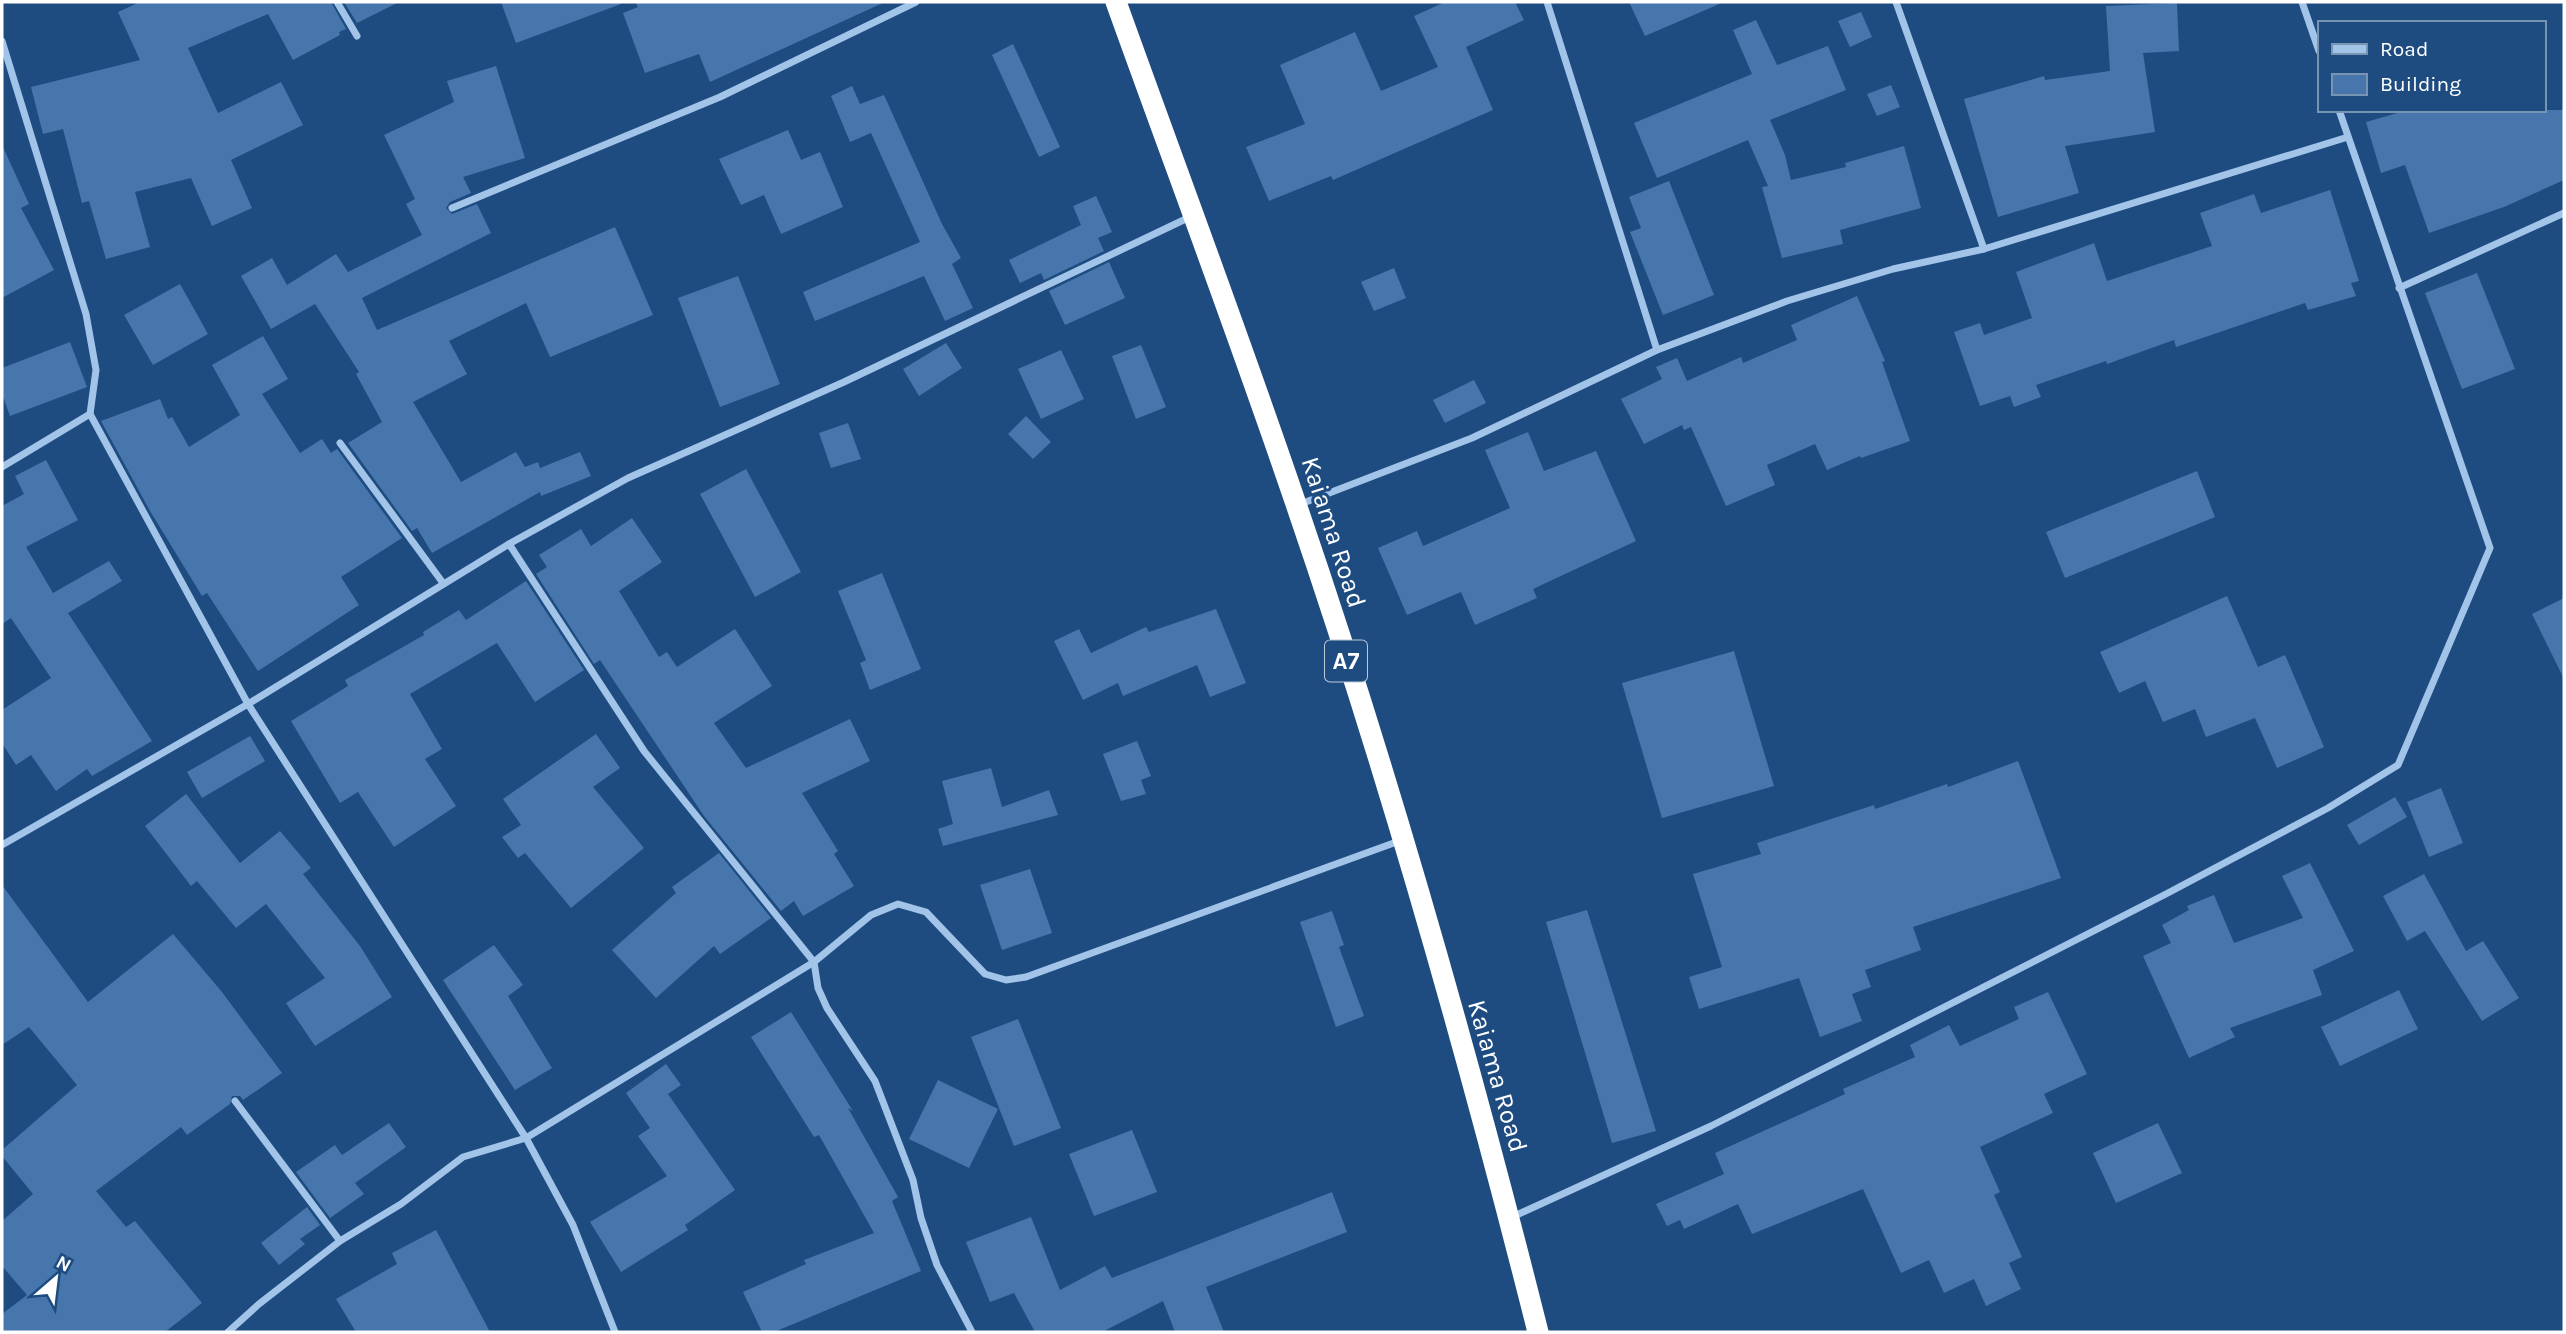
<svg xmlns="http://www.w3.org/2000/svg" width="2566" height="1334" font-family="Karla,sans-serif">
	<style>
		.building { fill: #4676ab }
		.lines { fill: none; stroke-linecap: round; stroke-linejoin: round }
		.street { stroke: #a3c4e9; stroke-width: 7 }
		.highway { stroke: #fff; stroke-width: 21 }
		.labels { text-anchor: middle; stroke-width: 6; stroke-linejoin: round; paint-order: stroke }
		.shield { fill: #1e4c81; stroke: #bcc9d9; stroke-width: 2 }
		.shield-label { font-size: 24px; font-weight: bold; fill: #fff }
		.street-label { font-size: 26px; fill: #fff; stroke: #1e4c81 }
	</style>
	<rect width="100%" height="100%" fill="#1e4c81"/>
	<g class="building">
		<path d="M 140,2 L 331,2 L 346,29 L 339,32 L 340,35 L 293,60 L 268,14 L 188,48 L 218,113 L 281,82 L 303,125 L 231,160 L 252,208 L 212,226 L 191,178 L 135,192 L 150,247 L 106,259 L 89,201 L 82,203 L 63,129 L 43,134 L 31,87 L 140,60 L 118,12 Z"/>
		<path d="M 344,2 L 399,2 L 357,23 Z"/>
		<path d="M 501,2 L 620,2 L 621,4 L 516,43 Z"/>
		<path d="M 635,2 L 885,2 L 710,82 L 699,54 L 645,73 L 623,13 L 638,7 Z"/>
		<path d="M 1445,2 L 1515,2 L 1524,20 L 1466,47 L 1493,110 L 1333,180 L 1331,176 L 1269,201 L 1246,147 L 1305,124 L 1280,65 L 1355,32 L 1381,91 L 1438,67 L 1414,16 Z"/>
		<path d="M 1629,2 L 1724,2 L 1645,36 Z"/>
		<path d="M 2177,3 L 2179,51 L 2143,53 L 2155,132 L 2065,146 L 2079,193 L 1998,217 L 1964,99 L 2044,76 L 2045,80 L 2110,71 L 2106,6 Z"/>
		<path d="M 1861,12 L 1872,37 L 1850,47 L 1838,21 Z"/>
		<path d="M 1756,20 L 1777,65 L 1828,46 L 1846,90 L 1770,120 L 1785,155 L 1791,180 L 1846,167 L 1845,163 L 1904,146 L 1921,208 L 1840,230 L 1843,244 L 1782,258 L 1762,187 L 1768,186 L 1748,140 L 1657,178 L 1634,123 L 1752,74 L 1733,30 Z"/>
		<path d="M 1013,44 L 1060,147 L 1039,157 L 992,55 Z"/>
		<path d="M 496,66 L 525,158 L 463,177 L 471,193 L 450,202 L 446,208 L 452,214 L 477,204 L 491,233 L 362,298 L 377,330 L 615,227 L 653,315 L 550,357 L 526,303 L 449,341 L 467,374 L 413,402 L 461,482 L 516,452 L 525,467 L 538,462 L 540,468 L 580,452 L 591,476 L 541,496 L 540,492 L 432,553 L 417,528 L 412,531 L 348,443 L 382,422 L 356,374 L 359,372 L 315,304 L 271,329 L 241,276 L 272,258 L 287,285 L 336,254 L 348,272 L 422,235 L 406,204 L 415,199 L 384,135 L 454,102 L 447,81 Z"/>
		<path d="M 1891,85 L 1900,107 L 1877,116 L 1867,94 Z"/>
		<path d="M 852,86 L 860,104 L 884,95 L 942,224 L 961,258 L 952,264 L 973,308 L 945,321 L 924,276 L 815,321 L 803,292 L 920,242 L 871,133 L 850,142 L 831,96 Z"/>
		<path d="M 2408,110 L 2564,110 L 2564,180 L 2504,207 L 2429,233 L 2405,165 L 2381,173 L 2366,122 Z"/>
		<path d="M 788,130 L 801,160 L 820,152 L 843,207 L 781,234 L 764,195 L 741,205 L 719,159 Z"/>
		<path d="M 2,145 L 29,204 L 21,208 L 54,270 L 2,298 Z"/>
		<path d="M 1669,181 L 1714,295 L 1663,315 L 1630,232 L 1641,228 L 1629,197 Z"/>
		<path d="M 2330,190 L 2359,281 L 2351,283 L 2356,296 L 2308,310 L 2305,303 L 2176,347 L 2174,340 L 2107,364 L 2106,361 L 2036,385 L 2041,397 L 2014,407 L 2010,396 L 1980,406 L 1954,332 L 1980,323 L 1984,335 L 2032,318 L 2016,272 L 2094,243 L 2107,281 L 2212,246 L 2200,213 L 2254,194 L 2261,213 Z"/>
		<path d="M 1096,196 L 1112,232 L 1098,238 L 1104,251 L 1044,280 L 1041,273 L 1020,283 L 1009,260 L 1081,225 L 1073,206 Z"/>
		<path d="M 1109,262 L 1125,298 L 1065,325 L 1049,291 Z"/>
		<path d="M 1394,268 L 1406,298 L 1374,311 L 1361,282 Z"/>
		<path d="M 2477,273 L 2515,369 L 2462,389 L 2425,293 Z"/>
		<path d="M 738,276 L 780,384 L 720,407 L 678,298 Z"/>
		<path d="M 180,284 L 208,334 L 153,365 L 124,315 Z"/>
		<path d="M 1857,296 L 1885,361 L 1882,362 L 1910,441 L 1861,458 L 1860,456 L 1827,470 L 1815,444 L 1767,465 L 1775,485 L 1726,506 L 1691,427 L 1684,430 L 1682,425 L 1644,444 L 1621,399 L 1662,379 L 1656,367 L 1677,358 L 1687,381 L 1741,357 L 1743,363 L 1797,340 L 1791,325 Z"/>
		<path d="M 263,336 L 288,379 L 262,394 L 300,453 L 322,439 L 331,453 L 337,449 L 402,538 L 341,577 L 359,605 L 258,671 L 207,593 L 202,596 L 150,511 L 101,421 L 160,399 L 168,419 L 172,417 L 189,447 L 240,415 L 212,365 Z"/>
		<path d="M 70,342 L 87,387 L 10,416 L 2,394 L 2,368 Z"/>
		<path d="M 946,343 L 962,368 L 919,396 L 903,369 Z"/>
		<path d="M 1141,345 L 1166,407 L 1136,419 L 1112,356 Z"/>
		<path d="M 1061,350 L 1084,399 L 1041,419 L 1018,369 Z"/>
		<path d="M 1474,380 L 1486,403 L 1445,423 L 1433,400 Z"/>
		<path d="M 1026,416 L 1051,442 L 1033,459 L 1008,434 Z"/>
		<path d="M 848,423 L 861,459 L 831,468 L 819,433 Z"/>
		<path d="M 1528,432 L 1544,471 L 1596,451 L 1636,541 L 1533,589 L 1537,598 L 1475,625 L 1461,592 L 1407,615 L 1378,548 L 1417,531 L 1423,546 L 1510,508 L 1485,450 Z"/>
		<path d="M 46,460 L 78,520 L 26,547 L 53,593 L 109,561 L 122,581 L 68,613 L 152,741 L 92,776 L 87,769 L 56,791 L 31,755 L 16,765 L 2,743 L 2,710 L 51,678 L 11,618 L 2,624 L 2,506 L 24,494 L 15,476 Z"/>
		<path d="M 746,469 L 801,572 L 755,597 L 700,494 Z"/>
		<path d="M 2197,471 L 2215,517 L 2065,578 L 2046,532 Z"/>
		<path d="M 632,518 L 662,562 L 619,591 L 659,657 L 667,652 L 677,667 L 735,629 L 772,686 L 714,723 L 746,768 L 850,719 L 870,761 L 802,793 L 838,851 L 834,854 L 854,886 L 803,916 L 794,901 L 781,911 L 704,816 L 600,660 L 594,664 L 536,574 L 547,567 L 539,555 L 581,529 L 591,546 Z"/>
		<path d="M 882,573 L 921,669 L 870,690 L 860,663 L 866,660 L 838,591 Z"/>
		<path d="M 526,581 L 584,670 L 535,702 L 497,643 L 410,694 L 442,749 L 425,759 L 456,806 L 394,847 L 358,792 L 340,803 L 291,721 L 348,686 L 345,680 L 424,635 L 423,632 L 459,610 L 466,620 Z"/>
		<path d="M 2227,596 L 2258,667 L 2285,655 L 2324,747 L 2277,768 L 2255,718 L 2206,737 L 2195,709 L 2163,722 L 2145,681 L 2119,693 L 2100,652 Z"/>
		<path d="M 2564,598 L 2564,679 L 2532,614 Z"/>
		<path d="M 1216,609 L 1246,683 L 1210,697 L 1197,665 L 1123,696 L 1118,683 L 1083,700 L 1054,641 L 1079,629 L 1091,653 L 1146,627 L 1149,632 Z"/>
		<path d="M 1734,651 L 1774,786 L 1662,818 L 1622,683 Z"/>
		<path d="M 596,734 L 620,768 L 593,787 L 644,848 L 571,908 L 525,853 L 518,858 L 502,837 L 521,825 L 503,799 Z"/>
		<path d="M 250,736 L 265,761 L 202,798 L 187,772 Z"/>
		<path d="M 1137,741 L 1151,776 L 1141,780 L 1146,794 L 1121,801 L 1103,754 Z"/>
		<path d="M 2018,761 L 2061,878 L 1913,927 L 1921,950 L 1865,970 L 1871,987 L 1852,994 L 1862,1021 L 1820,1037 L 1799,978 L 1699,1009 L 1689,977 L 1722,967 L 1693,874 L 1761,854 L 1757,843 L 1874,805 L 1875,809 L 1947,784 L 1948,787 Z"/>
		<path d="M 991,768 L 1002,807 L 1049,790 L 1058,815 L 943,846 L 938,829 L 953,824 L 942,781 Z"/>
		<path d="M 2441,788 L 2463,843 L 2429,857 L 2407,802 Z"/>
		<path d="M 186,794 L 240,863 L 280,831 L 311,868 L 303,874 L 360,946 L 392,997 L 315,1046 L 286,1003 L 325,978 L 266,904 L 236,928 L 197,881 L 191,886 L 145,826 Z"/>
		<path d="M 2395,797 L 2407,817 L 2359,845 L 2347,825 Z"/>
		<path d="M 719,853 L 771,918 L 720,954 L 714,946 L 656,998 L 612,950 L 676,893 L 672,887 Z"/>
		<path d="M 2310,863 L 2354,951 L 2313,970 L 2322,995 L 2230,1028 L 2235,1037 L 2189,1058 L 2143,956 L 2171,943 L 2162,925 L 2189,910 L 2187,906 L 2214,895 L 2234,943 L 2303,918 L 2282,876 Z"/>
		<path d="M 1030,869 L 1052,933 L 1002,950 L 980,885 Z"/>
		<path d="M 2424,874 L 2466,951 L 2483,941 L 2519,998 L 2482,1021 L 2425,931 L 2407,941 L 2383,896 Z"/>
		<path d="M 2,885 L 88,1002 L 173,934 L 222,992 L 282,1073 L 243,1100 L 240,1096 L 232,1096 L 230,1104 L 187,1135 L 181,1127 L 96,1191 L 126,1227 L 135,1221 L 202,1303 L 165,1332 L 2,1332 L 2,1314 L 27,1295 L 2,1266 L 2,1221 L 33,1194 L 2,1156 L 2,1150 L 77,1085 L 29,1027 L 2,1045 Z"/>
		<path d="M 1587,910 L 1656,1131 L 1612,1143 L 1546,922 Z"/>
		<path d="M 1332,911 L 1344,945 L 1339,947 L 1364,1016 L 1336,1027 L 1300,922 Z"/>
		<path d="M 494,945 L 523,985 L 508,996 L 552,1068 L 515,1090 L 443,980 Z"/>
		<path d="M 2399,990 L 2418,1029 L 2340,1066 L 2321,1027 Z"/>
		<path d="M 2048,992 L 2087,1074 L 2044,1094 L 2053,1113 L 1980,1147 L 2000,1192 L 1994,1195 L 2022,1257 L 2009,1263 L 2021,1289 L 1986,1306 L 1974,1279 L 1944,1293 L 1929,1260 L 1901,1273 L 1863,1189 L 1752,1234 L 1738,1204 L 1684,1229 L 1680,1220 L 1667,1226 L 1656,1204 L 1724,1174 L 1715,1153 L 1845,1094 L 1843,1089 L 1915,1057 L 1910,1045 L 1949,1025 L 1960,1046 L 2019,1019 L 2014,1007 Z"/>
		<path d="M 791,1012 L 853,1111 L 848,1108 L 898,1197 L 892,1201 L 921,1271 L 774,1332 L 762,1332 L 743,1292 L 806,1264 L 804,1260 L 874,1233 L 819,1135 L 814,1137 L 751,1037 Z"/>
		<path d="M 1018,1019 L 1061,1128 L 1014,1146 L 971,1037 Z"/>
		<path d="M 666,1064 L 681,1085 L 668,1094 L 735,1190 L 685,1225 L 688,1230 L 621,1272 L 590,1222 L 667,1176 L 638,1136 L 650,1128 L 626,1093 Z"/>
		<path d="M 938,1080 L 998,1109 L 969,1168 L 909,1139 Z"/>
		<path d="M 389,1123 L 406,1147 L 355,1183 L 364,1194 L 330,1218 L 296,1172 L 335,1145 L 342,1155 Z"/>
		<path d="M 2158,1123 L 2182,1173 L 2116,1203 L 2093,1153 Z"/>
		<path d="M 1132,1130 L 1157,1192 L 1094,1216 L 1069,1154 Z"/>
		<path d="M 1332,1192 L 1347,1232 L 1206,1287 L 1224,1332 L 1175,1332 L 1163,1301 L 1102,1332 L 1035,1332 L 1014,1293 L 990,1302 L 966,1242 L 1031,1217 L 1060,1290 L 1105,1266 L 1112,1278 Z"/>
		<path d="M 307,1207 L 320,1225 L 300,1239 L 305,1244 L 279,1265 L 261,1243 Z"/>
		<path d="M 436,1230 L 490,1332 L 356,1332 L 336,1299 L 397,1264 L 392,1253 Z"/>
	</g>
	<g class="lines">
		<g class="street">
			<path d="M 337,2 L 357,36"/>
			<path d="M 1547,2 L 1657,350"/>
			<path d="M 1896,2 L 1984,249"/>
			<path d="M 2302,2 L 2319,51"/>
			<path d="M 2,41 L 86,314 L 96,370 L 90,414 L 248,704 L 526,1138 L 573,1225 L 615,1332"/>
			<path d="M 452,208 L 720,97 L 916,2"/>
			<path d="M 2399,288 L 2564,213"/>
			<path d="M 340,443 L 443,583"/>
			<path d="M 2,467 L 90,414"/>
			<path d="M 1298,505 L 1472,438 L 1657,350 L 1787,301 L 1893,269 L 1984,249 L 2348,137"/>
			<path d="M 509,544 L 644,751 L 814,962 L 818,988 L 827,1008 L 875,1081 L 913,1180 L 921,1218 L 937,1265 L 972,1332"/>
			<path d="M 2,845 L 248,704 L 509,544 L 628,478 L 844,382 L 1192,216"/>
			<path d="M 235,1101 L 340,1241"/>
			<path d="M 1510,1218 L 1711,1126 L 2166,894 L 2328,808 L 2398,765 L 2490,548 L 2339,110"/>
			<path d="M 228,1332 L 259,1304 L 340,1241 L 401,1204 L 463,1157 L 526,1138 L 814,962 L 871,915 L 898,904 L 926,912 L 985,974 L 1006,980 L 1026,977 L 1402,840"/>
		</g>
		<path class="highway" d="M 1116,2 C 1176,169 1239,336 1296,504 C 1389,775 1468,1054 1538,1332"/>
	</g>
	<g class="labels">
		<rect class="shield" x="1325" y="640.5" width="42" height="41" rx="5"/>
		<g class="shield-label">
			<text x="1346" y="669">A7</text>
		</g>
		<g class="street-label">
			<text transform="translate(1334 532) rotate(72)" y="9">Kaiama Road</text>
			<text transform="translate(1498 1076) rotate(74)" y="9">Kaiama Road</text>
		</g>
	</g>
	<rect width="2566" height="1334" fill="none" stroke="#ffffff" stroke-width="7"/>
	<rect x="2318" y="21" width="228" height="91" fill="#1e4c81" stroke="#7894b3" stroke-width="2"/>
	<rect x="2332" y="44" width="35" height="10" fill="#a3c4e9" stroke="#7894b3" stroke-width="2"/>
	<text x="2380" y="56" font-size="21" fill="#ffffff">Road</text>
	<rect x="2332" y="74" width="35" height="21" fill="#4676ab" stroke="#7894b3" stroke-width="2"/>
	<text x="2380" y="91" font-size="21" fill="#ffffff">Building</text>
	<g transform="translate(56 1278) rotate(28)" stroke="#1e4c81" stroke-width="5" paint-order="stroke">
	<path d="M0-5L12 26L0 18L-12 26Z" fill="#ffffff"/>
	<text y="-10" font-size="19" font-weight="bold" text-anchor="middle" fill="#ffffff">N</text>
	</g>
</svg>
